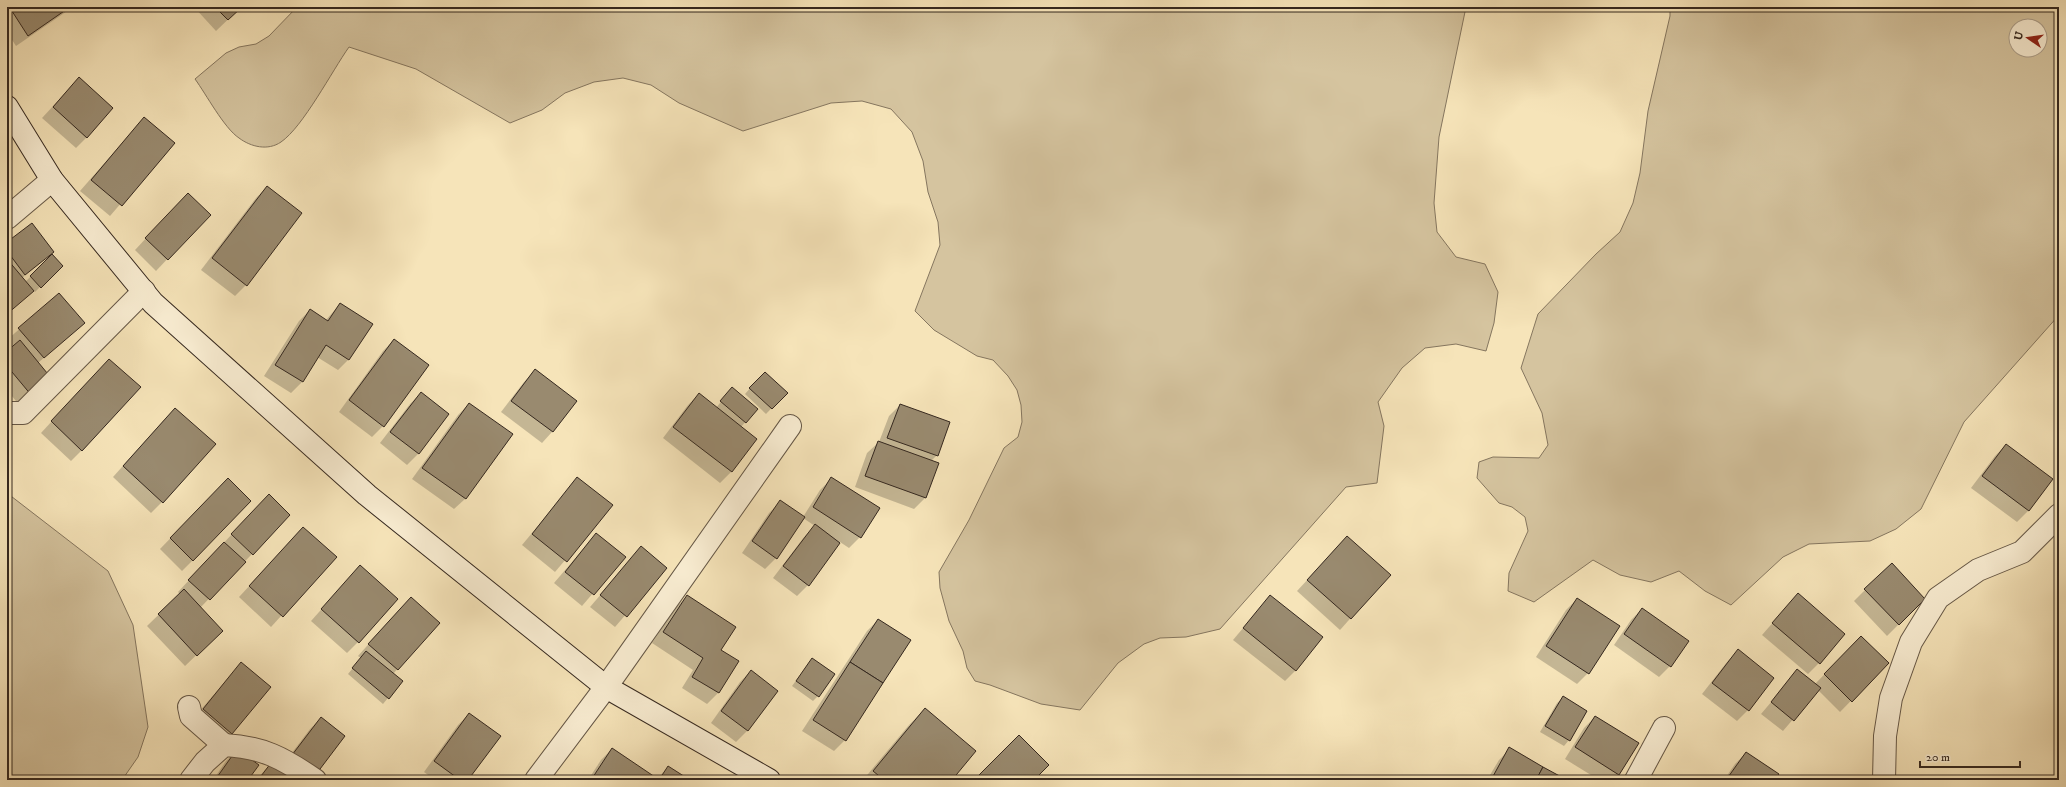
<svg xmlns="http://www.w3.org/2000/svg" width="2066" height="787" font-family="'IM FELL DW Pica',serif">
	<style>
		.green { fill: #d5c49f; stroke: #85765f; fill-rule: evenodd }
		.shadow { fill: #0003 }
		.building { fill: #998a6f; stroke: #35281f }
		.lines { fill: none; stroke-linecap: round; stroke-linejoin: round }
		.minor-casing { stroke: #655746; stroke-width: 24 }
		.secondary-casing { stroke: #35281f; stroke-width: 24 }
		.minor { stroke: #f9edd2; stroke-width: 22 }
		.secondary { stroke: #f9edd2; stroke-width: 22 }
	</style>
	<rect width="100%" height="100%" fill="#f6e4b9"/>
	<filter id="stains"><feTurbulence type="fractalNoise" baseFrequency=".005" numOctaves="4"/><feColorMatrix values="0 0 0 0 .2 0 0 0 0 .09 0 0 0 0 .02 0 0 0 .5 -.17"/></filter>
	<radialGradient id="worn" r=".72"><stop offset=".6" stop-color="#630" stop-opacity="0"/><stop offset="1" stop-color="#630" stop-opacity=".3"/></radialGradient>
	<g class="green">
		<path d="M 297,7 L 1466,7 L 1439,137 L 1434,203 L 1437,232 L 1456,257 L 1485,264 L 1498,292 L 1494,323 L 1486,351 L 1456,344 L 1425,348 L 1402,368 L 1378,402 L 1384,426 L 1377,483 L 1346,487 L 1220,629 L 1186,637 L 1160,638 L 1144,644 L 1118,663 L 1080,710 L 1041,704 L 990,685 L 975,681 L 967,668 L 963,651 L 949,621 L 940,588 L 939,572 L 969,520 L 1004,448 L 1018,437 L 1022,422 L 1021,405 L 1017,390 L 1008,376 L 993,360 L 977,356 L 934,330 L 915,311 L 940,245 L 938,222 L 928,192 L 923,161 L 912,132 L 891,109 L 862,101 L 831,103 L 743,131 L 679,103 L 651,85 L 623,78 L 594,82 L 565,93 L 542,110 L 510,123 L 416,69 L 349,47 C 332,71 303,127 281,142 C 268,151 251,147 239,138 C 224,128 206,94 195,79 L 226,53 L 239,47 L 256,44 L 269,36 Z"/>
		<path d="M 1670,7 L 2059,7 L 2059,315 L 1964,422 L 1921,509 L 1896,529 L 1870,541 L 1809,544 L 1783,557 L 1731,605 L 1705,591 L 1679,571 L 1651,582 L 1620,575 L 1593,560 L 1534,602 L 1508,591 L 1509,573 L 1528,531 L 1525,517 L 1512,507 L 1499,503 L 1477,478 L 1479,462 L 1493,457 L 1539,458 L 1548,445 L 1542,413 L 1521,368 L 1538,314 L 1596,254 L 1620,232 L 1633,203 L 1640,173 L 1648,111 L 1670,16 ZM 2016,26 L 2040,26 L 2040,50 L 2016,50 Z"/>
		<path d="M 7,493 L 108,571 L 133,625 L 148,727 L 138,757 L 122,780 L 7,780 Z"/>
	</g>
	<g class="shadow">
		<path d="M 14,7 L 73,7 L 16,46 L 7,32 L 7,12 Z"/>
		<path d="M 194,7 L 241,7 L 216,31 Z"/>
		<path d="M 79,78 L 87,137 L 76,148 L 42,118 Z"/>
		<path d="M 144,118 L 173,143 L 110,216 L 80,191 Z"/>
		<path d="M 267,187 L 246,285 L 235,296 L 201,270 L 256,198 Z"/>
		<path d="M 7,190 L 12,195 L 7,200 Z"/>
		<path d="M 177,205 L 209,215 L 156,271 L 135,250 Z"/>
		<path d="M 7,244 L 53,252 L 22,278 L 25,282 L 52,256 L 61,266 L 35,292 L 33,290 L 7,314 Z"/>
		<path d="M 59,294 L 83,323 L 38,363 L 51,379 L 20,406 L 7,390 L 7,352 L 14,347 L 7,340 Z"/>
		<path d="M 340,304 L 349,359 L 338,370 L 317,357 L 302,382 L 291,393 L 264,376 L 299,321 L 310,310 L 326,320 Z"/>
		<path d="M 394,340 L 383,426 L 372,437 L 339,412 L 383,351 Z"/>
		<path d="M 98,371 L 82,450 L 71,461 L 41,433 Z"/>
		<path d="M 535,371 L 575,401 L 552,432 L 542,443 L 501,412 L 524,382 Z"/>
		<path d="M 759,378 L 786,393 L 766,414 L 745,394 Z"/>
		<path d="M 421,393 L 448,414 L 418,454 L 407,465 L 380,443 L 410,404 Z"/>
		<path d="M 699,394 L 716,408 L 727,394 L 756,410 L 741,427 L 756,439 L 731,472 L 720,483 L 663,438 L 688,405 Z"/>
		<path d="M 469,404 L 511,434 L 465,499 L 454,509 L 412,479 L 458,415 Z"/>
		<path d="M 900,405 L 937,455 L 931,461 L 925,498 L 914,509 L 855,487 L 867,453 L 879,442 L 889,416 Z"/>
		<path d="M 164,420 L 162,502 L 151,513 L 113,477 Z"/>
		<path d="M 2006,445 L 2051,479 L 2028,511 L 2017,522 L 1971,488 L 1995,456 Z"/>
		<path d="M 578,478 L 611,506 L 555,572 L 522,545 Z"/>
		<path d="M 831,479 L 860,537 L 849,548 L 840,542 L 808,585 L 797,596 L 773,578 L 804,537 L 815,526 L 803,518 L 776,558 L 765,569 L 742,553 L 769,513 L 780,502 L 803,517 L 820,490 Z"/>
		<path d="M 217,490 L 193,560 L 182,571 L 160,549 Z"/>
		<path d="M 258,506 L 252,554 L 200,608 L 210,642 L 185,666 L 147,626 L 180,594 L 178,592 Z"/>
		<path d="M 303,528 L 335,557 L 271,627 L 239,597 Z"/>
		<path d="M 596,534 L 624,557 L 582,606 L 554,583 Z"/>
		<path d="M 1347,537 L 1389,575 L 1340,630 L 1297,591 Z"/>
		<path d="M 641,548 L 666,568 L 615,627 L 590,607 Z"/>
		<path d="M 360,566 L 358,642 L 347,653 L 311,621 Z"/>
		<path d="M 1865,590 L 1924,599 L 1887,636 L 1854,601 Z"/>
		<path d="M 1798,594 L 1819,663 L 1808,674 L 1762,635 Z"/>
		<path d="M 687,596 L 720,651 L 718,693 L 707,704 L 682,688 L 693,670 L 652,643 L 676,607 Z"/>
		<path d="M 1270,596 L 1296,670 L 1285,681 L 1233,640 Z"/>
		<path d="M 1577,599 L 1588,673 L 1577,684 L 1536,657 L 1566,610 Z"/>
		<path d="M 400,609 L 439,623 L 393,674 L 402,681 L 383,704 L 348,674 L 361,658 L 358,656 Z"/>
		<path d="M 1642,609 L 1670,666 L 1659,677 L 1614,645 L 1631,620 Z"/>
		<path d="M 878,620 L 909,641 L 845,740 L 834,751 L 802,731 L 867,631 Z"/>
		<path d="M 1861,637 L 1888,663 L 1840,712 L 1818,690 L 1783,731 L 1761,714 L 1798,670 L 1815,684 Z"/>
		<path d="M 1738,651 L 1773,678 L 1748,710 L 1737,721 L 1702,694 L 1727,662 Z"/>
		<path d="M 812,659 L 818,696 L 813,701 L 792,686 Z"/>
		<path d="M 241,663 L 232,733 L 221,744 L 192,720 Z"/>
		<path d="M 751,671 L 777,691 L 747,731 L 736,742 L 711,723 L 740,682 Z"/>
		<path d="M 1563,698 L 1586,712 L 1569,740 L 1564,746 L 1540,732 L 1557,703 Z"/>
		<path d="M 925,709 L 951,780 L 863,780 L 909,725 Z"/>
		<path d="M 469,714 L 467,780 L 435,780 L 424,772 L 458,725 Z"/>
		<path d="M 1595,717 L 1618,774 L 1613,780 L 1599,780 L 1565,759 L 1584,728 Z"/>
		<path d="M 321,718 L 308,780 L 256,780 L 274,760 L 282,766 L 310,729 Z"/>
		<path d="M 612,749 L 652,780 L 588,780 L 601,760 Z"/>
		<path d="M 1510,749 L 1565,780 L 1487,780 L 1499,760 Z"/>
		<path d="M 237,750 L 247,780 L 213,780 L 226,761 Z"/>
		<path d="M 1746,753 L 1774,780 L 1724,780 L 1735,764 Z"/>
		<path d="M 2059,762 L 2059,775 L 2054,772 Z"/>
		<path d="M 668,767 L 688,780 L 656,780 Z"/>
		<path d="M 1047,776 L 1051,780 L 1043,780 Z"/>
	</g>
	<g class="building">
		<path d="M 12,7 L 70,7 L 28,36 L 10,8 Z"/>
		<path d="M 215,7 L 242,7 L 228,20 Z"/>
		<path d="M 79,77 L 113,108 L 87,138 L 53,107 Z"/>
		<path d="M 144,117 L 175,143 L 122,206 L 91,180 Z"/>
		<path d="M 267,186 L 302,213 L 247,286 L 212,258 Z"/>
		<path d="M 188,193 L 211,215 L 168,260 L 145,238 Z"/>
		<path d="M 32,223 L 54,252 L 25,275 L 7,251 L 7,242 Z"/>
		<path d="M 52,254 L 63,266 L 41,288 L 30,276 Z"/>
		<path d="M 7,259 L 34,291 L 7,314 Z"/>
		<path d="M 59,293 L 85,323 L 44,358 L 18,328 Z"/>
		<path d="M 340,303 L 373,324 L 349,360 L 326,345 L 303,382 L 275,365 L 310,309 L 328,321 Z"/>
		<path d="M 394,339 L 429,365 L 384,427 L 349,400 Z"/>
		<path d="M 20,340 L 52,379 L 32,396 L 7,366 L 7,351 Z"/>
		<path d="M 109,359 L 141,387 L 82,451 L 51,421 Z"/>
		<path d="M 535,369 L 577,401 L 553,432 L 511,401 Z"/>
		<path d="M 765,372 L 788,393 L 772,409 L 749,388 Z"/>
		<path d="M 732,387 L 758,409 L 746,423 L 720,401 Z"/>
		<path d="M 421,392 L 449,414 L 419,454 L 390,432 Z"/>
		<path d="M 699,393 L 757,439 L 732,472 L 673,427 Z"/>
		<path d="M 469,403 L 513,434 L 466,499 L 422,468 Z"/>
		<path d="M 900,404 L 950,422 L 938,456 L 887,438 Z"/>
		<path d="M 175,408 L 216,444 L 163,503 L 123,466 Z"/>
		<path d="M 878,441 L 939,463 L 926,498 L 865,476 Z"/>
		<path d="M 2006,444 L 2053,479 L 2029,511 L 1982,476 Z"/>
		<path d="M 577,477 L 613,505 L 567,562 L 532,534 Z"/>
		<path d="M 831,477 L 880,508 L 861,538 L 813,507 Z"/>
		<path d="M 228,478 L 251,501 L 193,561 L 170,538 Z"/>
		<path d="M 269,494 L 290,515 L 253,555 L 231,534 Z"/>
		<path d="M 780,500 L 805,517 L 777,559 L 752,541 Z"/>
		<path d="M 815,524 L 840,543 L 809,586 L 783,566 Z"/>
		<path d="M 303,527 L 337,557 L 283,617 L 249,586 Z"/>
		<path d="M 596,533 L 626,557 L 594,595 L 565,572 Z"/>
		<path d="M 1347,536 L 1391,575 L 1351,619 L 1307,580 Z"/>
		<path d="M 224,542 L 246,562 L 210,600 L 188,580 Z"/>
		<path d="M 641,546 L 667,568 L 627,617 L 600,595 Z"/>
		<path d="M 1892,563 L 1925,599 L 1899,625 L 1864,589 Z"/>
		<path d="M 360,565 L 398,599 L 359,643 L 321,609 Z"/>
		<path d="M 184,589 L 223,631 L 197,656 L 158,614 Z"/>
		<path d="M 1798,593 L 1845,634 L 1820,664 L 1772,623 Z"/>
		<path d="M 687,595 L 736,627 L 721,650 L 739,661 L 719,693 L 692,677 L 703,658 L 663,632 Z"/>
		<path d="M 1270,595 L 1323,637 L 1296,671 L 1243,628 Z"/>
		<path d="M 411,597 L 440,623 L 398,670 L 368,644 Z"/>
		<path d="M 1577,598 L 1620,626 L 1589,674 L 1546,646 Z"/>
		<path d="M 1642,608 L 1689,641 L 1671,667 L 1624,634 Z"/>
		<path d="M 878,619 L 911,640 L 883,683 L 850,662 Z"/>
		<path d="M 1861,636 L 1889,663 L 1852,702 L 1824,674 Z"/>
		<path d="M 1738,649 L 1774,678 L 1749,711 L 1712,683 Z"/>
		<path d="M 366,651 L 403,681 L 389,699 L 352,668 Z"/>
		<path d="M 812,658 L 835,674 L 819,697 L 796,681 Z"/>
		<path d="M 241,662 L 271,687 L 232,734 L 203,709 Z"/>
		<path d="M 850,662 L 883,683 L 846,741 L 813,720 Z"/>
		<path d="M 1797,669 L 1821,688 L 1794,721 L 1771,702 Z"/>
		<path d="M 751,670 L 778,691 L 748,731 L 721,711 Z"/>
		<path d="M 1563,696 L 1587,711 L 1570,741 L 1545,726 Z"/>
		<path d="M 925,708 L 976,751 L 952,780 L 884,780 L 873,771 Z"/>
		<path d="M 469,713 L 501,736 L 468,780 L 460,780 L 434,761 Z"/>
		<path d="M 1595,716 L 1639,743 L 1619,775 L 1575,747 Z"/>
		<path d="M 321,717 L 345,736 L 317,773 L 292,755 Z"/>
		<path d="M 1019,735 L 1049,765 L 1034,780 L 974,780 Z"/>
		<path d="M 1509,747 L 1543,767 L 1536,780 L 1491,780 Z"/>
		<path d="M 612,748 L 655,777 L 653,780 L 591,780 Z"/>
		<path d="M 237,749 L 259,765 L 248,780 L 215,780 Z"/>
		<path d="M 1746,752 L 1779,774 L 1775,780 L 1726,780 Z"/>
		<path d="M 274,759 L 302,780 L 258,780 Z"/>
		<path d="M 668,766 L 690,780 L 659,780 Z"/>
		<path d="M 1543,767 L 1567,780 L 1536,780 Z"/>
	</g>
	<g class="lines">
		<defs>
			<g id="minor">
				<path d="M 7,218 L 52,180"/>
				<path d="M 7,413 L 23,413 L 144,291"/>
				<path d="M 189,707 L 191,716 L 224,745"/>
				<path d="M 191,780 L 205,762 L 224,745 C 263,747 283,758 315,780"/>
				<path d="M 536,780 L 606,687 L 790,426"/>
				<path d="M 1636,780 L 1664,728"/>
				<path d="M 1884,780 L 1885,736 L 1891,698 L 1911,642 L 1938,598 L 1978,570 L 2022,552 L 2059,515"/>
			</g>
			<path id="secondary" d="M 7,107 L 52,180 L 153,303 L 367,495 L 606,687 L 769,780"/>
		</defs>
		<use href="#minor" class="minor-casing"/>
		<use href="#secondary" class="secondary-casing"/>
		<use href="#minor" class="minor"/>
		<use href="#secondary" class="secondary"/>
	</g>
	<rect width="2066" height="787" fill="none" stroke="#f6e4b9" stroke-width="24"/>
	<rect x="8" y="8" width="2050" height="771" fill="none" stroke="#35281f" stroke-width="2"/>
	<rect x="12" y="12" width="2042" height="763" fill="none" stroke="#35281f"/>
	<g transform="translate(2028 38) rotate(283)"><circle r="19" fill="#f9edd2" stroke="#ab9e8a"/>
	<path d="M0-3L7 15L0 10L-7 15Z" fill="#8f2418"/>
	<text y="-6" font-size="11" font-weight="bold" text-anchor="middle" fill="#35281f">U</text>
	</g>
	<path d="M1920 761v6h100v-6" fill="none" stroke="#35281f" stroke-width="2"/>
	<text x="1926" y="761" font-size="12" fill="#35281f" stroke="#f9edd2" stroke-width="3" paint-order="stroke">20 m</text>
	<rect width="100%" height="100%" filter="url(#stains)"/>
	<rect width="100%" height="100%" fill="url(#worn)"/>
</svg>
